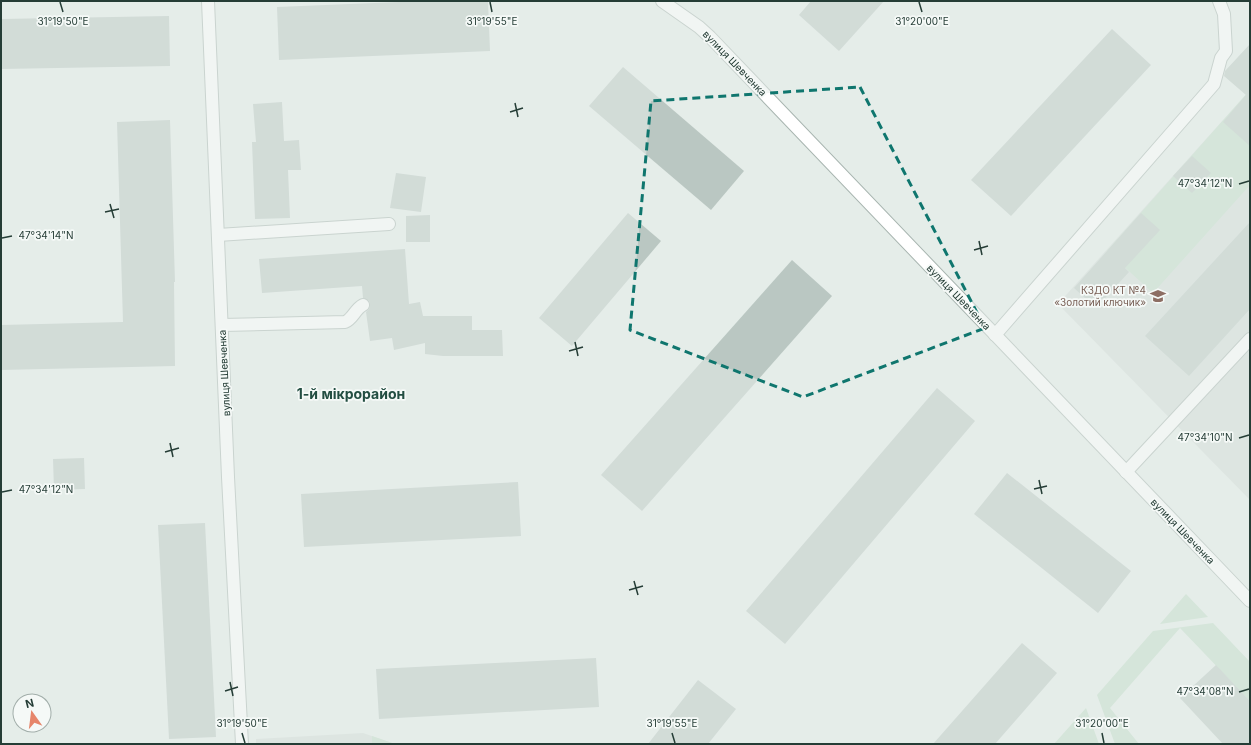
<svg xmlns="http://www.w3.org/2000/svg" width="1251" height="745" font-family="Inter,sans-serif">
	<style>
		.built { fill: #d3dcd8 }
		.green { fill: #c0dcc7 }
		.building { fill: #bac7c2 }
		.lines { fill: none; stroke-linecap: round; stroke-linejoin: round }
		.minor-casing { stroke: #a8b5b0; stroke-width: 14 }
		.minor { stroke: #fff; stroke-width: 12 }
		.marked { fill: none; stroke: #0f766e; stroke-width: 3; stroke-dasharray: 8 5; stroke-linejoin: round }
		.ticks { fill: none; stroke: #253d36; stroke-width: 1.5 }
		.labels { text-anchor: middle; stroke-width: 3.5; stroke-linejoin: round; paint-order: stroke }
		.street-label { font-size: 10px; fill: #253d36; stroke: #f5f9f7 }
		.education-label { font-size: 10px; fill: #785e54; stroke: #f5f9f7; text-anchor: end }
		.district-label { font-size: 14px; font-weight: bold; fill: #234e42; stroke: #f5f9f7 }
		.ticks-label { font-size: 10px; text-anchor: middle; fill: #253d36; stroke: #f5f9f7; stroke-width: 3.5; stroke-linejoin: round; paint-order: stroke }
	</style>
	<rect width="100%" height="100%" fill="#e5ede9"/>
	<g class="built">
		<path d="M 1250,90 L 1250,500 L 1058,304 Z"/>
		<path d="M 363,733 L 395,744 L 256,744 L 256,739 Z"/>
	</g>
	<g class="green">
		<path d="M 1250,90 L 1250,185 L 1153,293 L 1107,251 Z"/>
		<path d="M 1186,594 L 1208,617 L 1160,624 Z"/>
		<path d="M 1213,623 L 1250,662 L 1250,701 L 1180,628 L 1110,708 L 1139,744 L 1115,744 L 1097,695 L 1153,631 Z"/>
		<path d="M 1086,708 L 1099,744 L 1054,744 Z"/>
		<path d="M 372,736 L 395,744 L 372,744 Z"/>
	</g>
	<g class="building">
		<path d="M 423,1 L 488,1 L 490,51 L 279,60 L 277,7 Z"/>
		<path d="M 811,1 L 884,1 L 839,51 L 799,15 Z"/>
		<path d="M 169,16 L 170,66 L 1,69 L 1,19 Z"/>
		<path d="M 1112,29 L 1151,65 L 1011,216 L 971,180 Z"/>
		<path d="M 1250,44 L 1250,146 L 1223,122 L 1246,95 L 1224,76 L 1225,71 Z"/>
		<path d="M 623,67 L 744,171 L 711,210 L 589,106 Z"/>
		<path d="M 282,102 L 284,141 L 299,140 L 301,170 L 288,170 L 290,218 L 255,219 L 252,142 L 256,142 L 253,104 Z"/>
		<path d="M 170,120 L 175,282 L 174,282 L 175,366 L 1,370 L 1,325 L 123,322 L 117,122 Z"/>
		<path d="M 1192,156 L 1211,173 L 1192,193 L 1173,176 Z"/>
		<path d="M 396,173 L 426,177 L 421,212 L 390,208 Z"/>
		<path d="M 628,213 L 661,241 L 572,346 L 539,318 Z"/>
		<path d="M 1141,213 L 1160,230 L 1125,268 L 1129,272 L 1096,308 L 1074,288 Z"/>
		<path d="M 430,215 L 430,242 L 406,242 L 406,216 Z"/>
		<path d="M 1250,222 L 1250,309 L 1189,376 L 1145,336 Z"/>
		<path d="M 405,249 L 409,304 L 420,302 L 423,316 L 472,316 L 472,330 L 502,330 L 503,356 L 443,356 L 425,354 L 425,343 L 394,350 L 392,338 L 370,341 L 366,312 L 369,309 L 370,304 L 369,301 L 363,298 L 362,286 L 262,293 L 259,259 Z"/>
		<path d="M 792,260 L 832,296 L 642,511 L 601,475 Z"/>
		<path d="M 937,388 L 975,421 L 785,644 L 746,611 Z"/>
		<path d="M 84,458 L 85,489 L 54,490 L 53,459 Z"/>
		<path d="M 1007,473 L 1131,571 L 1098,613 L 974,514 Z"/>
		<path d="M 518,482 L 521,536 L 304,547 L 301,494 Z"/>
		<path d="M 205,523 L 216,737 L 169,739 L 158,525 Z"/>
		<path d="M 1022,643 L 1057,673 L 995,744 L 933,744 Z"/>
		<path d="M 596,658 L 599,707 L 379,719 L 376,669 Z"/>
		<path d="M 1216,665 L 1250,701 L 1250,744 L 1223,744 L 1180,698 Z"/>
		<path d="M 698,680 L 736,709 L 708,744 L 648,744 Z"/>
	</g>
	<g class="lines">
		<defs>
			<g id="minor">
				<path d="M 208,1 L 228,477 L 242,744"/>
				<path d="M 662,1 L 699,27 L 710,37 L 1250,601"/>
				<path d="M 218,235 L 389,224"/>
				<path d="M 222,325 L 345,322 C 353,319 355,309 363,305"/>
				<path d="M 995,335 L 1214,84 L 1221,58 L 1226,51 L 1224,14 L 1219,1"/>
				<path d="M 1126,472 L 1250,339"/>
			</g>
		</defs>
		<use href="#minor" class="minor-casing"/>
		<use href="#minor" class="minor"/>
	</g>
	<path d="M0 0H1251V745H0ZM 860,87 L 985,328 L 803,397 L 630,330 L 651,101 Z" fill="#e5ede9" fill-opacity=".55" fill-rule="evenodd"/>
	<path class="marked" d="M 860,87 L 985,328 L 803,397 L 630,330 L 651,101 Z"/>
	<path class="ticks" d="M 60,2 L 63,12M 490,2 L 492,12M 919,2 L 922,12M 515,103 L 518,117M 510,112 L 523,108M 1239,184 L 1249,181M 110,204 L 114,218M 105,212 L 119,209M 2,238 L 12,236M 979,241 L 982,255M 974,250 L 988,246M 575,342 L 578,356M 569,351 L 583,347M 1239,438 L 1249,435M 170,443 L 173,457M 165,452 L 179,448M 1039,480 L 1042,494M 1034,489 L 1047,486M 2,492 L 12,490M 634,581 L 638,595M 629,590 L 643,586M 230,682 L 233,696M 225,691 L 238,687M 1239,692 L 1249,689M 242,733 L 245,743M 672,733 L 675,743M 1102,733 L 1104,743"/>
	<defs>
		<symbol id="school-bare" viewBox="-9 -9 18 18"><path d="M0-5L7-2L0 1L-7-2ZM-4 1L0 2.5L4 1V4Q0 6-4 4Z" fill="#8d6e63" stroke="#f5f9f7" stroke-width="2.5" paint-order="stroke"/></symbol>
	</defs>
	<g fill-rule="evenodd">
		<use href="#school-bare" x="1147" y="285" width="22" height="22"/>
	</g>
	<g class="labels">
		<g class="street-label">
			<text transform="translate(735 63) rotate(46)" y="4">вулиця Шевченка</text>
			<text transform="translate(959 297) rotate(46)" y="4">вулиця Шевченка</text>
			<text transform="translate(224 373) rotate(-93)" y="4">вулиця Шевченка</text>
			<text transform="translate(1183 531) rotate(46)" y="4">вулиця Шевченка</text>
		</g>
		<g class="education-label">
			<text x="1146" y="294">КЗДО КТ №4<tspan x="1146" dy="12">«Золотий ключик»</tspan></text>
		</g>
		<g class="district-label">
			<text x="351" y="399">1-й мікрорайон</text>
		</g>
	</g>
	<g class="ticks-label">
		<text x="63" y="25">31°19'50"E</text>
		<text x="492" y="25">31°19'55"E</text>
		<text x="922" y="25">31°20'00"E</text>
		<text x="1205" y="187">47°34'12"N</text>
		<text x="46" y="239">47°34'14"N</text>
		<text x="1205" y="441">47°34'10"N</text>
		<text x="46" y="493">47°34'12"N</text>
		<text x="1205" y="695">47°34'08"N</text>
		<text x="242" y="727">31°19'50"E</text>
		<text x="672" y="727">31°19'55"E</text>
		<text x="1102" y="727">31°20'00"E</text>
	</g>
	<rect width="1251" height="745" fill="none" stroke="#253d36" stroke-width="4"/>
	<g transform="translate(32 713) rotate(346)"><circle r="19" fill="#f5f9f7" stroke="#a2aeaa"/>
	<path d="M0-3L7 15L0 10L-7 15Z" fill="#e6856a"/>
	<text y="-6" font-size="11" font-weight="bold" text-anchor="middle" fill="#253d36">N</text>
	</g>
</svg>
